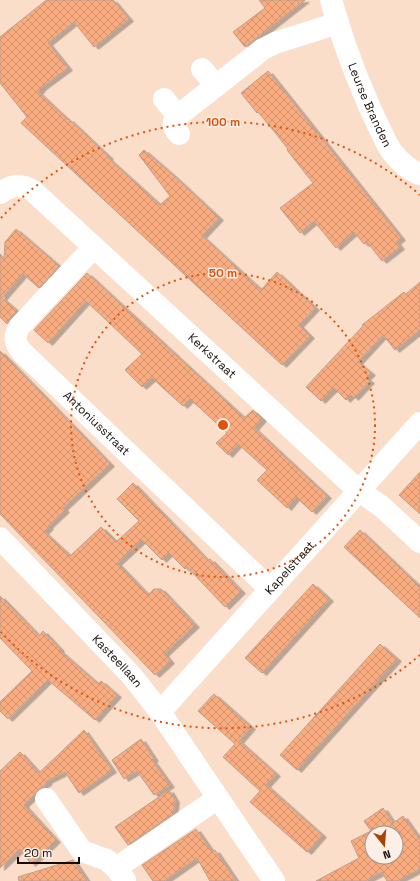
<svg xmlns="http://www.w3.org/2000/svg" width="420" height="881" font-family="'Space Grotesk',sans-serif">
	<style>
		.building { fill: url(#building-cross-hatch); stroke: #bda08f; fill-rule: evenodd; filter: url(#shadow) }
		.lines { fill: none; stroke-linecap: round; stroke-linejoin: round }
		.minor { stroke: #fff; stroke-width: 22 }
		.ring { fill: none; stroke: #dd550c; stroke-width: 2; stroke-dasharray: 2 4 }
		.labels { text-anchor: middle; stroke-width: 3; stroke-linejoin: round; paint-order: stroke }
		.street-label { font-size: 12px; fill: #140b05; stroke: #fbefe7 }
		.centre { fill: #dd550c; stroke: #fbefe7; stroke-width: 2 }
		.ring-label { font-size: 12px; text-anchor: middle; font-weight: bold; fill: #dd550c; stroke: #fbefe7; stroke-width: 3; stroke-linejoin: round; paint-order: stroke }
	</style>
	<defs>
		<pattern id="building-cross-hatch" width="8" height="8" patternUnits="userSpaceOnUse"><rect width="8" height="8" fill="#f8ac80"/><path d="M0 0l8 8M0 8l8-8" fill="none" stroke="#d4936d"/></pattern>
		<filter id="shadow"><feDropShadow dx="4.5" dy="2.5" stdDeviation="0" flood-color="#0004"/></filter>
	</defs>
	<rect width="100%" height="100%" fill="#fbdeca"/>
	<g class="building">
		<path d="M 49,0 L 113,0 L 129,19 L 94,47 L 74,22 L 48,43 L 68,68 L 41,88 L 41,89 L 38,92 L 68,120 L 69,119 L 109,157 L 108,158 L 160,205 L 170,196 L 139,155 L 144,150 L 174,176 L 219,218 L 202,236 L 213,246 L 261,290 L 277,272 L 315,308 L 299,325 L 310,336 L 282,365 L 21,123 L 27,117 L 0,83 L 0,37 L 45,1 Z"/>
		<path d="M 259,0 L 305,0 L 245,47 L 233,32 L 265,8 Z"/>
		<path d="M 268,71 L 401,238 L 396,242 L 400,247 L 382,261 L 367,242 L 364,244 L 354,232 L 336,248 L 314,221 L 300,233 L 280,208 L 313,183 L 287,150 L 288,149 L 273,130 L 258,112 L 257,113 L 241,93 Z"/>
		<path d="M 16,229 L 59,266 L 39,288 L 23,274 L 2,298 L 17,311 L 10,318 L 7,324 L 0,317 L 0,254 L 4,258 L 5,242 Z"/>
		<path d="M 87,273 L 244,418 L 253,410 L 262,419 L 254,428 L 327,496 L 312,512 L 296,497 L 287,508 L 257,480 L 267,470 L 238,444 L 228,455 L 216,443 L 227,433 L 190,399 L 183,406 L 152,378 L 142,387 L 125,370 L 142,354 L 86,301 L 48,343 L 34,330 Z"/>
		<path d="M 420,282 L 420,330 L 395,350 L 383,335 L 358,362 L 371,373 L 366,378 L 370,381 L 354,398 L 351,395 L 346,400 L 334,388 L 321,401 L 306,387 L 363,326 L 362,325 L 404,292 L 406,294 Z"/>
		<path d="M 0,351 L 110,464 L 63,508 L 65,510 L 48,526 L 49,527 L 44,532 L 70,556 L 101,527 L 116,542 L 139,521 L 117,499 L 133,483 L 208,561 L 210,559 L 241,591 L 225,607 L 187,567 L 185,569 L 169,553 L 162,560 L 142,540 L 117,563 L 148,595 L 154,589 L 161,589 L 195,625 L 164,654 L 170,661 L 155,675 L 0,514 Z"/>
		<path d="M 420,472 L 420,514 L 399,495 Z"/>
		<path d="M 360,530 L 420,587 L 420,618 L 344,547 Z"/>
		<path d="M 313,584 L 329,599 L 262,673 L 245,658 Z"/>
		<path d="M 0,596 L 39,636 L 43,631 L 60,649 L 59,650 L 98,684 L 101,681 L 117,695 L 95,720 L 48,680 L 8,719 L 0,711 L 0,702 L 32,671 L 0,638 Z"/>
		<path d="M 380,644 L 397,659 L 297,770 L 280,755 Z"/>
		<path d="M 214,694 L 251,727 L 239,741 L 276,774 L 266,785 L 322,835 L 307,852 L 250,802 L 260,791 L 223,757 L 235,744 L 198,711 Z"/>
		<path d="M 84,730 L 112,770 L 79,793 L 65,772 L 47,781 L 48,782 L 42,787 L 39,789 L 34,795 L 24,805 L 56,840 L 31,864 L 20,849 L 0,868 L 0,771 L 20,752 L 39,773 Z"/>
		<path d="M 141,739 L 154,759 L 152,760 L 170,785 L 154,795 L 137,771 L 124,779 L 112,760 Z"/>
		<path d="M 169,790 L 175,800 L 173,814 L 128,845 L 115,827 Z"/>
		<path d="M 383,808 L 393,823 L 403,816 L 420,840 L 420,869 L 397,881 L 387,881 L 382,872 L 365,881 L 316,881 L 359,858 L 351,841 L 371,831 L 364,821 ZM 372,833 L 396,833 L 396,857 L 372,857 Z"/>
		<path d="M 196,829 L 212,852 L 215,850 L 236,881 L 210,881 L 197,858 L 164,881 L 153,881 L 142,865 Z"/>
		<path d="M 73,860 L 87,881 L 19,881 L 18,877 Z"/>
	</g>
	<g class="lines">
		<g class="minor">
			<path id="s1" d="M 331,0 C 345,50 364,98 387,144 C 395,158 405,168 420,174"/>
			<path d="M 202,69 L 216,86"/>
			<path d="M 164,99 L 178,116"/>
			<path d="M 179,134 C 174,129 172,125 175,118 L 263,49 L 275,43 L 338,23"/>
			<path id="s2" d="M 0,193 C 12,185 21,183 33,191 L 359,491 L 381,506 L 420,542"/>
			<path id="s3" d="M 94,247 L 19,327 C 14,338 14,342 22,352 L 270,589"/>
			<path id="s4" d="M 0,538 L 132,676 L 160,712 L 274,881"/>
			<path id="s5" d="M 160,712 L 420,423"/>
			<path d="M 46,799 L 82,851 L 107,860 L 116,868 L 125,880"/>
			<path d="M 116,868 L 218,798"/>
		</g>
	</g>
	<g class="ring">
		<circle cx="223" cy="425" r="152"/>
		<path d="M420 655A303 303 0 0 1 1 632M1 218A303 303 0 0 1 420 195"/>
	</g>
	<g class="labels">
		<g class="street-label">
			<text dy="4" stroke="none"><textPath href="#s1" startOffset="112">Leurse Branden</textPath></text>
			<text dy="4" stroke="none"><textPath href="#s2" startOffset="279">Kerkstraat</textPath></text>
			<text dy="4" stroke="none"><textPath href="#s3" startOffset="240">Antoniusstraat</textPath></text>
			<text dy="4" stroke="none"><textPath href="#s5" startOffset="194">Kapelstraat</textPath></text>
			<text dy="4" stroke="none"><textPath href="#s4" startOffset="170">Kasteellaan</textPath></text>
		</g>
	</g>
	<circle cx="223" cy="425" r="6" class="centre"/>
	<g class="ring-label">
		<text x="223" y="126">100 m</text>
		<text x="223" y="277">50 m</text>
	</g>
	<g transform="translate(384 845) rotate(163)"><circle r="19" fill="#fbefe7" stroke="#9f948d"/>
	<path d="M0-3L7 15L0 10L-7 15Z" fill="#a74507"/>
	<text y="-6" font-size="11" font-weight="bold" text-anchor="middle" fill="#140b05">N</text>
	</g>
	<path d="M18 857v6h61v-6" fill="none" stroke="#140b05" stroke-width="2"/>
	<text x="24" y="857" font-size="12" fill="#140b05" stroke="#fbefe7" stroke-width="3" paint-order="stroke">20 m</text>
</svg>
